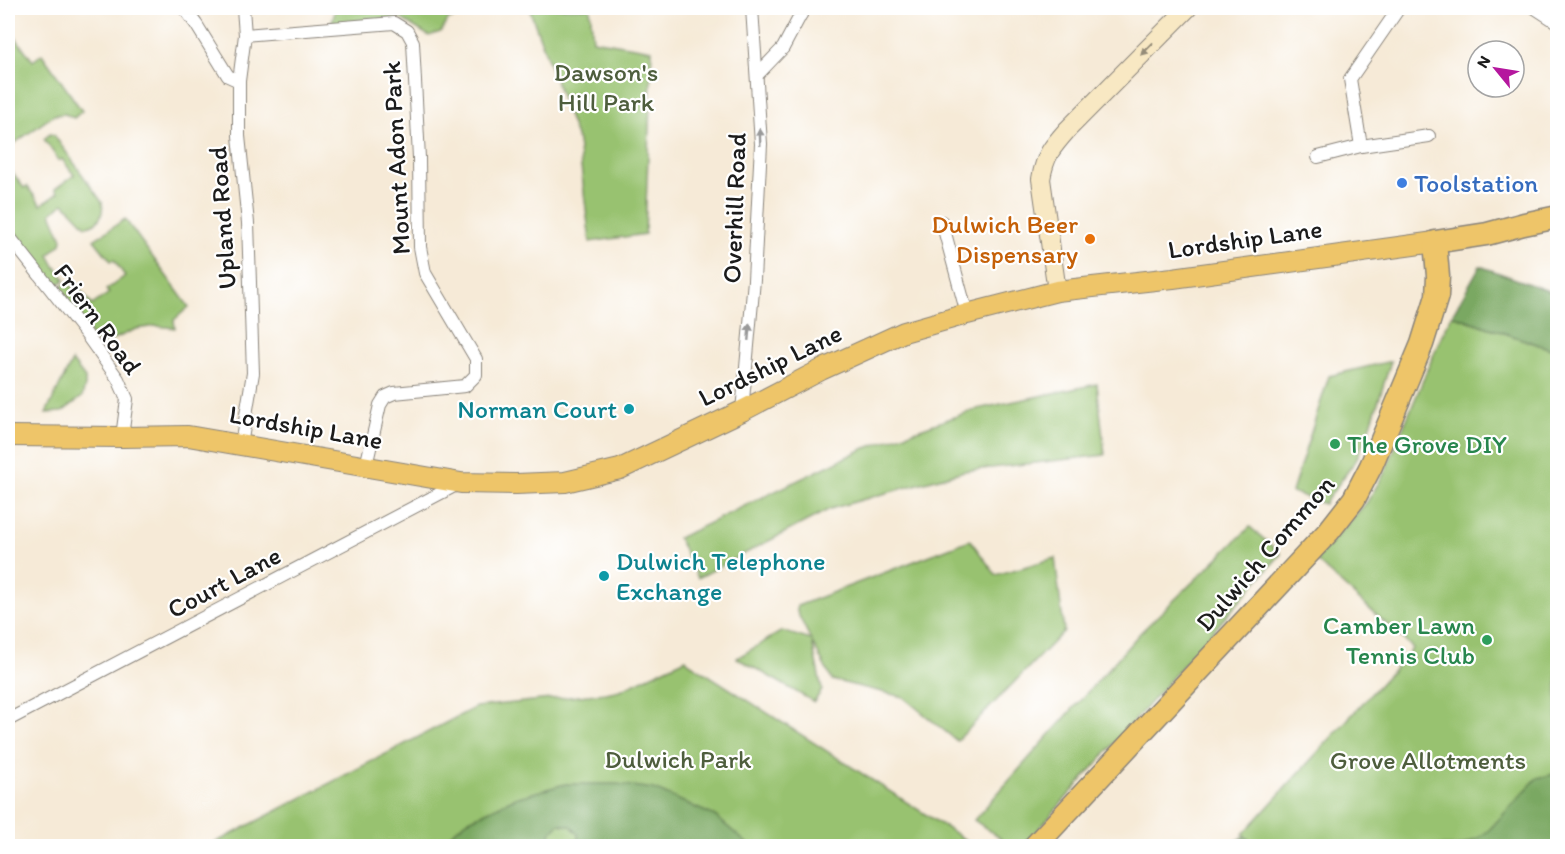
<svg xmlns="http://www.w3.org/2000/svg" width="1565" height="854" font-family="Itim,sans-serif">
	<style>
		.green { fill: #98c26f; stroke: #5a6f46; stroke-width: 1.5 }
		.forest { fill: #7aa862; stroke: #4b623f; stroke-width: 1.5 }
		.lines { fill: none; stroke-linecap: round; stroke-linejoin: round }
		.street-casing { stroke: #89837a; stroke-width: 14 }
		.secondary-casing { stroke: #89837a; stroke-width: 20 }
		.primary-casing { stroke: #89837a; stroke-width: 22 }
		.highway-casing { stroke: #89837a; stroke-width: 25 }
		.street { stroke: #fff; stroke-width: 12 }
		.secondary { stroke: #f8e8c3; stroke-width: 18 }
		.primary { stroke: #eec569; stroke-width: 20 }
		.highway { stroke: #eec569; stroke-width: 22 }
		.oneway { fill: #958c78 }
		.oneway2 { fill: #999 }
		.shop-dot { fill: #3f7fe0; stroke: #fff; stroke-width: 2 }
		.food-dot { fill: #e8710a; stroke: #fff; stroke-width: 2 }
		.culture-dot { fill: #0f9aa8; stroke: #fff; stroke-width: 2 }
		.leisure-dot { fill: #2e9e5b; stroke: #fff; stroke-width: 2 }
		.labels { text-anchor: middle; stroke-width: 4.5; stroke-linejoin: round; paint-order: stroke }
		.park-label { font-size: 26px; fill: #4e5e3d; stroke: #fff }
		.street-label { font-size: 26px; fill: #1c1c1c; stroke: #fff }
		.shop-label { font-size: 26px; fill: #366cbe; stroke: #fff; text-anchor: start }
		.food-label { font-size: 26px; fill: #c56008; stroke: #fff; text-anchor: end }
		.culture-label { font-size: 26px; fill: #0d838f; stroke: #fff; text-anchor: end }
		.leisure-label { font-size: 26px; fill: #27864d; stroke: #fff; text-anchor: start }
	</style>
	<rect width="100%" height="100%" fill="#fff"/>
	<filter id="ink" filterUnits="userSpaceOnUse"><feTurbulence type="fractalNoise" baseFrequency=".0167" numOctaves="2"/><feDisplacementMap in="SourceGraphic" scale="12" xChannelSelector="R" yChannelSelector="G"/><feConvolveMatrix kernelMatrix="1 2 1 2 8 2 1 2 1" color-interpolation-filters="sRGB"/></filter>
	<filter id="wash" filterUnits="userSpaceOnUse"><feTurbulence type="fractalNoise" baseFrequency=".008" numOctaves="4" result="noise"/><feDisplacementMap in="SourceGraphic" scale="24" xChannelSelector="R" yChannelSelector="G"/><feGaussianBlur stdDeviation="1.35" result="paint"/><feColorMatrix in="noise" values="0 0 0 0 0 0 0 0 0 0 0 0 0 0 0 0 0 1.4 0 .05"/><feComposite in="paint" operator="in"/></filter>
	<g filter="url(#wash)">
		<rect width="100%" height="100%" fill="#f6ead7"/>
		<g class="green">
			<path d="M 336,8 L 491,8 L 491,12 L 465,13 L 448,20 L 441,32 L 429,36 L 400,18 L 333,28 L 331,25 Z"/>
			<path d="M 529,8 L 590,8 L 593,40 L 652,50 L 645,234 L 590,242 L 578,142 Z"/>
			<path d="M 12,33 L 33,61 L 42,54 L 82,111 L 74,118 L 65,114 L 54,115 L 8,148 L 8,35 Z"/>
			<path d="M 50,134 L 54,135 L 102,202 C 104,214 100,224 86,226 L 64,203 L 51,213 L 62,239 L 61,244 L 49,255 L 55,266 L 65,279 L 55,288 L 8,222 L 8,167 L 24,188 L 27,186 L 41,205 L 58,193 L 55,189 L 74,175 L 62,159 L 59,161 L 44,139 Z"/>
			<path d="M 125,219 L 189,307 L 174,320 L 175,328 L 156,326 L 136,329 L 99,346 L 57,290 L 68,282 L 74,290 L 78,287 L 92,305 L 109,293 L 106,290 L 125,276 L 114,260 L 111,261 L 94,240 Z"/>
			<path d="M 1452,315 L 1557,351 L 1557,774 L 1527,846 L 1251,846 L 1243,834 L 1413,648 L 1315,560 L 1367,502 L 1384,474 L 1436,349 Z"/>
			<path d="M 72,361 L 85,378 L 85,386 L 82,397 L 62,412 L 46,413 Z"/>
			<path d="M 1391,361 L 1370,428 L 1356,460 L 1324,504 L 1292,492 L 1329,376 Z"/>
			<path d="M 1097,384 L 1105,455 L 964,471 L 830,509 L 698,578 L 678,538 L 863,449 L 977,409 Z"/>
			<path d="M 1250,527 L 1281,554 L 1024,846 L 1012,846 L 974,820 L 1141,632 Z"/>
			<path d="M 970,540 L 996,575 L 1055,558 L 1064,631 L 957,741 L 903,697 L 832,680 L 812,642 L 822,690 L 814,702 L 737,658 L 782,631 L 811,640 L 797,612 L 797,606 Z"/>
			<path d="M 686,659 L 688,662 L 975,846 L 209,846 L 476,707 L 606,693 L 620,690 Z"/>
		</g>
		<g class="forest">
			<path d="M 1480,266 L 1557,294 L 1557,351 L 1452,315 Z"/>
			<path d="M 1557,772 L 1557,846 L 1462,846 L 1478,838 L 1489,830 L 1537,778 L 1551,775 Z"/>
			<path d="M 565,784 L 617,784 L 654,789 L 715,816 L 750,846 L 575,846 L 578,842 L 578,834 L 571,826 L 559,824 L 551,832 L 548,845 L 549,846 L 436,846 L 467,821 L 515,798 Z"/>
			<path d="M 1245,836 L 1256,846 L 1227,846 Z"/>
		</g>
	</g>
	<g filter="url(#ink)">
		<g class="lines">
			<defs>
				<g id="street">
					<path d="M 184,8 L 196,24 L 228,76 L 239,81 L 239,136 L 248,223 L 253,373 L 241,445"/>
					<path d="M 1535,8 L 1558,23"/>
					<path d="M 245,35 L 394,23 L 407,31 L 413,42 L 419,158 L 420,247 L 425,273 L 476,359 L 476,375 L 465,386 L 394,393 L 385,397 L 380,405 L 366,466"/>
					<path d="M 757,75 L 783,48 L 800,16 L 805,8"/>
					<path d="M 239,81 L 245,35 L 243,8"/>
					<path d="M 1361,146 L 1350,79 L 1399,8"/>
					<path d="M 1318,157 L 1361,146 L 1429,136"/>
					<path d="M 942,222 L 967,314"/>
					<path d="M 8,235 L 86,334 L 118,379 L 127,399 L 122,437"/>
					<path d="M 742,411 L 754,280 L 761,144 L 752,8"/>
					<path d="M 8,720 L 460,483"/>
				</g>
				<path id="secondary" d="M 1057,291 L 1041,179 C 1045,155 1052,147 1068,129 L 1188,8"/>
				<path id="primary" d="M 8,436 L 122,437 L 188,436 L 461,483 L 516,484 L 565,482 L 620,469 L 742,411 L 821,370 L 904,332 L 967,314 L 1057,291 L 1173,278 L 1435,242"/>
				<path id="highway" d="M 1035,846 L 1329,531 L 1354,499 L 1371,466 L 1422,344 L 1437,296 L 1438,276 L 1435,242 L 1487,234 L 1524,224 L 1558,217"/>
			</defs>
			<use href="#street" class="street-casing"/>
			<use href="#secondary" class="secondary-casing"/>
			<use href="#primary" class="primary-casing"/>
			<use href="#highway" class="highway-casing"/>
			<use href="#street" class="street"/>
			<use href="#secondary" class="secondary"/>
			<use href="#primary" class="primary"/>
			<use href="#highway" class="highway"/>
		</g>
		<defs><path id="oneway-solid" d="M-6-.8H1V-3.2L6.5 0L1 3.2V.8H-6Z" transform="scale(1.5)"/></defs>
		<use class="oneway" href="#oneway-solid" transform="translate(1147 49) rotate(135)"/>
		<g class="oneway2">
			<use href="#oneway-solid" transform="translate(760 137) rotate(-92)"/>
			<use href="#oneway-solid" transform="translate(749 332) rotate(-85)"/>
		</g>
	</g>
	<circle class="shop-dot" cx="1402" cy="183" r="6"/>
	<circle class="food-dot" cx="1090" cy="239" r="6"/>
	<g class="culture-dot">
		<circle cx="629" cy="409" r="6"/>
		<circle cx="604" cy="576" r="6"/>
	</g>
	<g class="leisure-dot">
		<circle cx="1335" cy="444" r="6"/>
		<circle cx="1487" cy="640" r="6"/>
	</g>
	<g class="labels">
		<g class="park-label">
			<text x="606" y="81">Dawson's<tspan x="606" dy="30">Hill Park</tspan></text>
			<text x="678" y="768">Dulwich Park</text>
			<text x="1428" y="769">Grove Allotments</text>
		</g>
		<g class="street-label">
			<text transform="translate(396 158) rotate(-93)" y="9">Mount Adon Park</text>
			<text transform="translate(734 208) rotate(-88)" y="9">Overhill Road</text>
			<text transform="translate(222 218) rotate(-94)" y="9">Upland Road</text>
			<text transform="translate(1245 239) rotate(-8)" y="9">Lordship Lane</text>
			<text transform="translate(98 319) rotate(54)" y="9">Friern Road</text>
			<text transform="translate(770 365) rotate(-26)" y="9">Lordship Lane</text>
			<text transform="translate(306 427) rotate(10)" y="9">Lordship Lane</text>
			<text transform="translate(1265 553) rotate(-49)" y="9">Dulwich Common</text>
			<text transform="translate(224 582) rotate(-28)" y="9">Court Lane</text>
		</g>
		<g class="shop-label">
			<text x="1414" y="192">Toolstation</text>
		</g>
		<g class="food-label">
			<text x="1078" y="233">Dulwich Beer<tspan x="1078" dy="30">Dispensary</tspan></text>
		</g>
		<g class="culture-label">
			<text x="617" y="418">Norman Court</text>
			<text x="616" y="570" text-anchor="start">Dulwich Telephone<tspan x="616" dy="30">Exchange</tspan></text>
		</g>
		<g class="leisure-label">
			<text x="1347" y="453">The Grove DIY</text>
			<text x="1475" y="634" text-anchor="end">Camber Lawn<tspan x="1475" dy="30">Tennis Club</tspan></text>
		</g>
	</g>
	<rect width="1565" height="854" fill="none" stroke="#fff" stroke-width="30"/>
	<g transform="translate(1496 69) rotate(300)"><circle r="28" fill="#ffffff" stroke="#a4a4a4" stroke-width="1.5"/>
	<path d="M0-4.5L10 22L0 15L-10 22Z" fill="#b5179e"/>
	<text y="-9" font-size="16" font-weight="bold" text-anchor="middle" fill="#1c1c1c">N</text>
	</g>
</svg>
